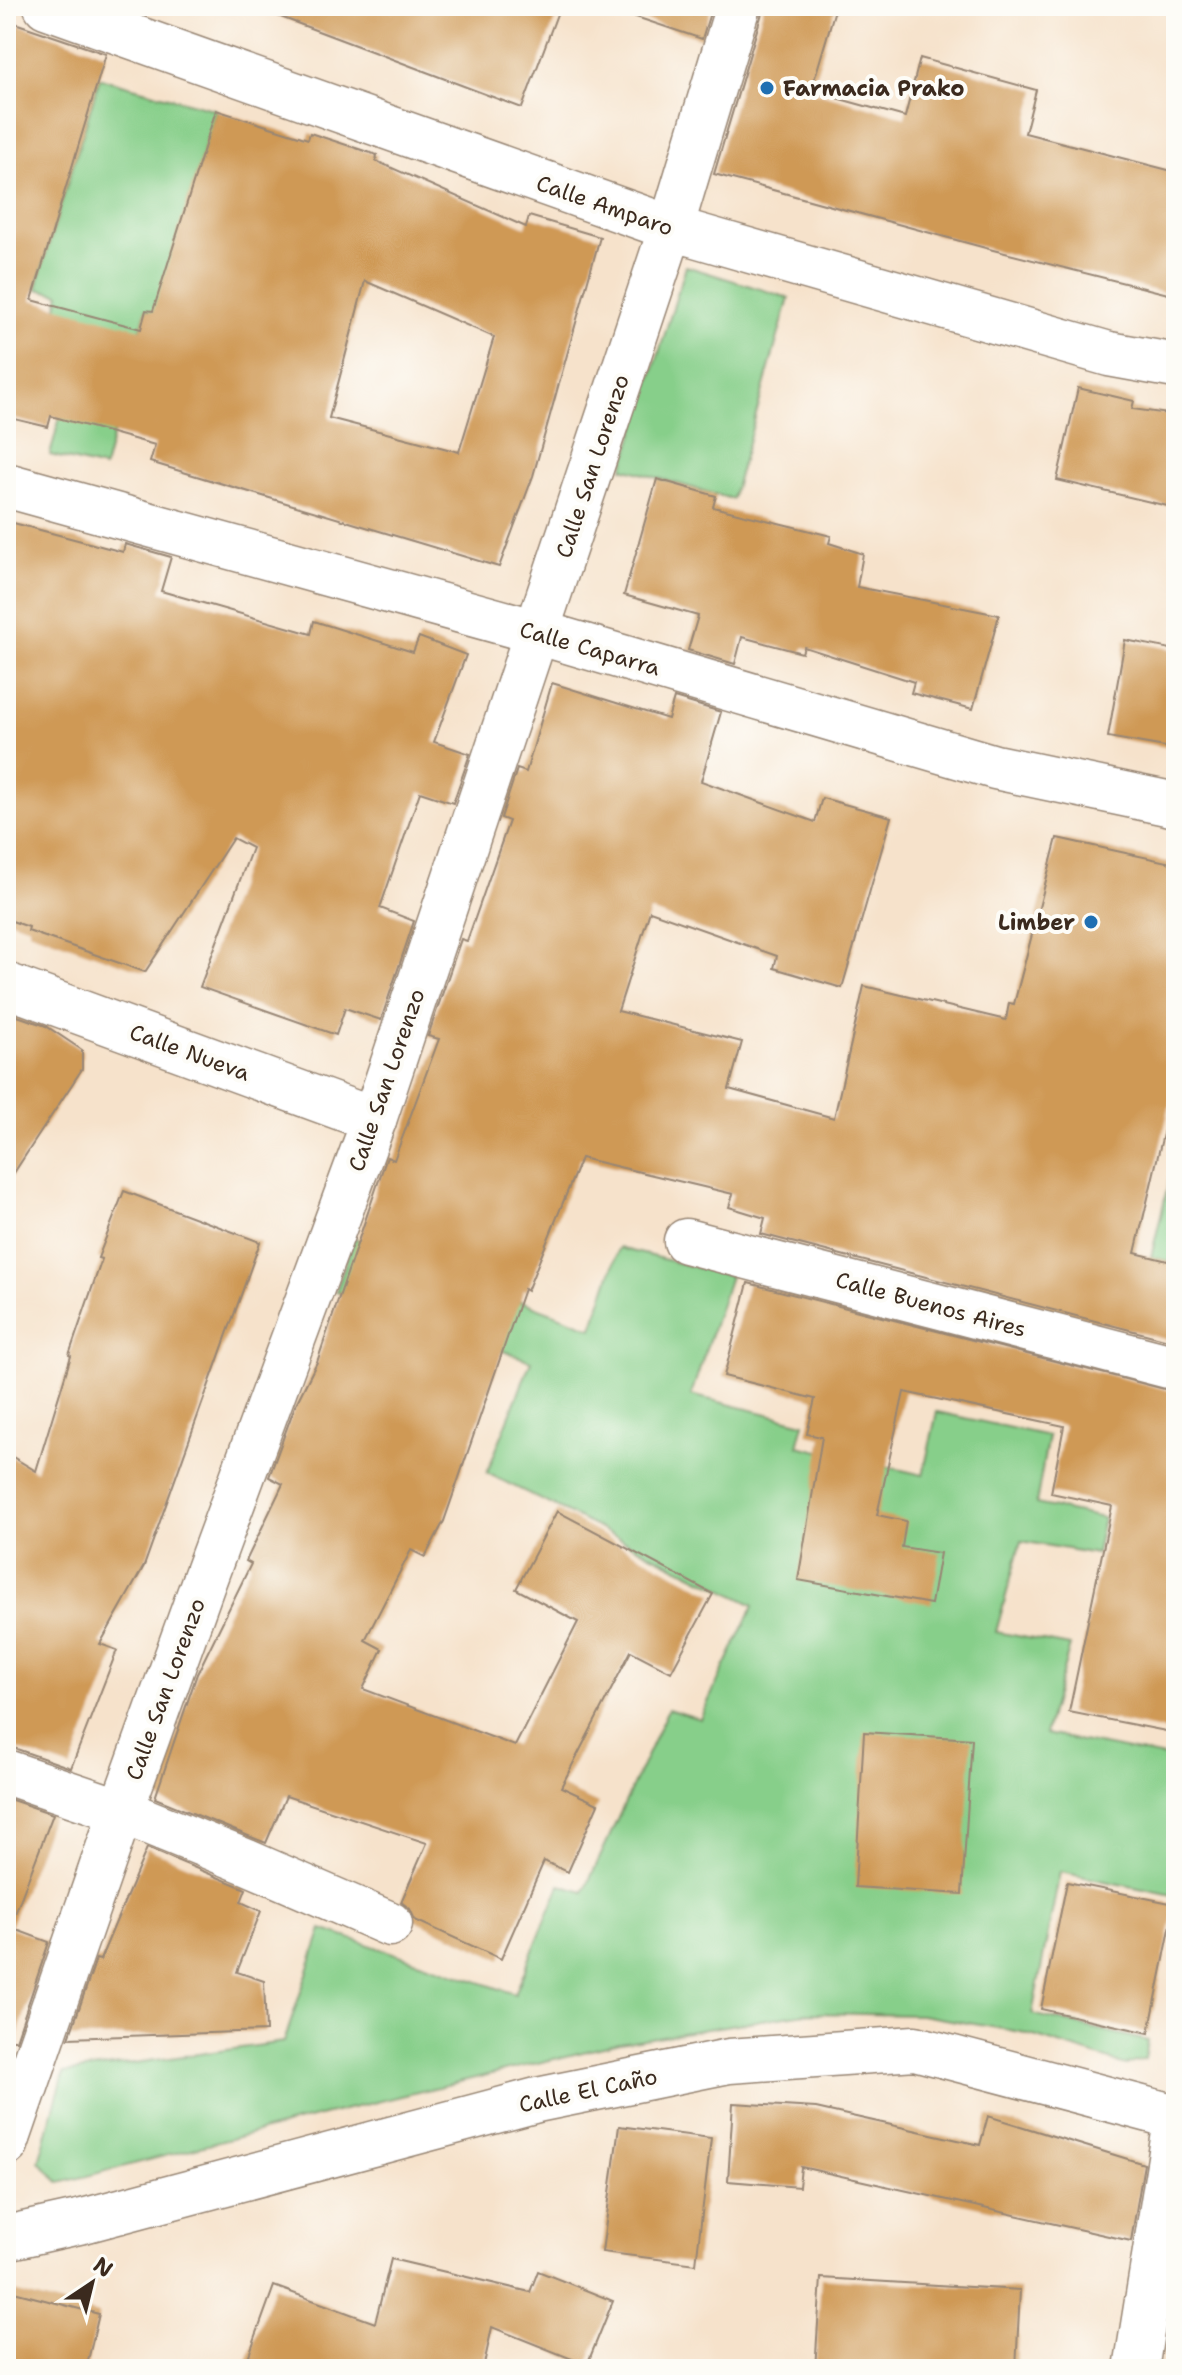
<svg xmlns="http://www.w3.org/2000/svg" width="1182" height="2375" font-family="'Shantell Sans',sans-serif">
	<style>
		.green { fill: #87cf8a; stroke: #617c54; stroke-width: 2 }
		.building { fill: #cf9954; fill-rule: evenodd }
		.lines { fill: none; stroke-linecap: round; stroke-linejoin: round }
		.minor-casing { stroke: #988674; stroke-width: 47 }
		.minor { stroke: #fff; stroke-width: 44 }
		.poi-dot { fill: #1f6fb2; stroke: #fdfcf7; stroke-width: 3 }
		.labels { text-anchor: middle; stroke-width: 8; stroke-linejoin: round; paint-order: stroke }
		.poi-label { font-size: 22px; font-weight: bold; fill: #3b2a1e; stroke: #fdfcf7; text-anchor: start }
		.street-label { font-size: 22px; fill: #3b2a1e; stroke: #fdfcf7 }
	</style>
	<rect width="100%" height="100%" fill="#fdfcf7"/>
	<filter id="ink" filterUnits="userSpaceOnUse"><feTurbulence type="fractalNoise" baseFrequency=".0125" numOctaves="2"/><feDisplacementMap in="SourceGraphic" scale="16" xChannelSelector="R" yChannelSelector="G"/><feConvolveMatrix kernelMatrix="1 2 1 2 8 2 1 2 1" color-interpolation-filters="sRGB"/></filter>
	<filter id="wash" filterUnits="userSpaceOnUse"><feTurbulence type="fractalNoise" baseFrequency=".006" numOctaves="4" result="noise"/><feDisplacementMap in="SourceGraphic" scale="32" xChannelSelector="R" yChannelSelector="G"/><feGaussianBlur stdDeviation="1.8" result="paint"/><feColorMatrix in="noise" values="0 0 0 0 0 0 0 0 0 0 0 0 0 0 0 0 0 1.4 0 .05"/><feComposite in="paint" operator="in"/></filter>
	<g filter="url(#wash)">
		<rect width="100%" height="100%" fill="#f6e2cb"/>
		<g class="green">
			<path d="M 100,78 L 216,110 L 155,312 L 146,310 L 104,468 L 50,455 L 81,336 L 52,328 L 60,294 L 37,289 L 42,267 Z"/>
			<path d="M 686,266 L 789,298 L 732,499 L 623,468 Z"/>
			<path d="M 1176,1152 L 1176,1263 L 1151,1257 Z"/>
			<path d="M 354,1238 L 592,1328 L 619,1248 L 730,1276 L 691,1395 L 804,1423 L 798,1446 L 923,1475 L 937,1412 L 1048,1436 L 1036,1504 L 1103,1518 L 1096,1554 L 1021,1541 L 996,1632 L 1070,1646 L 1045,1734 L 1176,1759 L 1176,1883 L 1173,1895 L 1060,1872 L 1032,2014 L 1148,2041 L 1145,2059 L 1126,2065 L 1021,2032 L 921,2015 L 805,2013 L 620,2043 L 327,2114 L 60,2183 L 39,2161 L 64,2073 L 284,2042 L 322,1929 L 515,1994 L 560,1885 L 584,1892 L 668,1709 L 700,1719 L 754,1605 L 487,1473 L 531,1361 L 336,1291 Z"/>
		</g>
		<g id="blocks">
			<g class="building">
				<path d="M 266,6 L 560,6 L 522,108 L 265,11 Z"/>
				<path d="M 631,6 L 712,6 L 702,39 L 630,15 Z"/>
				<path d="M 762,6 L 836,6 L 811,91 L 905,117 L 920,58 L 1036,90 L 1025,133 L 1176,172 L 1176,296 L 993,250 L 714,174 L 762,13 Z"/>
				<path d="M 6,20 L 106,54 L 32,300 L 141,329 L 146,310 L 153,311 L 216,110 L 308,139 L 310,133 L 377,155 L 376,161 L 526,227 L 529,216 L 600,237 L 533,476 L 499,567 L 150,462 L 155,445 L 51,416 L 48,427 L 6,417 ZM 365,281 L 494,337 L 459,452 L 329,418 Z"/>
				<path d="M 1078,388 L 1134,401 L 1132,409 L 1176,415 L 1176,508 L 1057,480 Z"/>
				<path d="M 657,479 L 716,496 L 713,507 L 831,536 L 829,543 L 863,554 L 857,587 L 999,615 L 973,709 L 911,693 L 914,682 L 804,647 L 802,653 L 742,637 L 735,664 L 688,650 L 698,616 L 624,595 Z"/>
				<path d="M 6,521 L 123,552 L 125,544 L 171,557 L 161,591 L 311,634 L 314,621 L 413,652 L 419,637 L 466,655 L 434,742 L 470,754 L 453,803 L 420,792 L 380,908 L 414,921 L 381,1020 L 345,1008 L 336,1035 L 200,987 L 252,848 L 233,838 L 145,972 L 28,931 L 29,927 L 6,919 Z"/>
				<path d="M 1125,640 L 1176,650 L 1176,718 L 1171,748 L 1108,737 Z"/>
				<path d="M 552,683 L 668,719 L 674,698 L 721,712 L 701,781 L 815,822 L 822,798 L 891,817 L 842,988 L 774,968 L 777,956 L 650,911 L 618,1011 L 742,1042 L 729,1089 L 834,1118 L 864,986 L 1006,1020 L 1009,1003 L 1014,1004 L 1057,838 L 1176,864 L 1176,1079 L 1135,1253 L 1176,1263 L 1176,1342 L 761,1234 L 765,1218 L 729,1207 L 733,1194 L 581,1158 L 527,1291 L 524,1289 L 444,1521 L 425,1557 L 411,1550 L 365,1640 L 382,1649 L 363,1689 L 515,1746 L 578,1622 L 516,1589 L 557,1511 L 713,1594 L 671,1672 L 631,1651 L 561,1787 L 598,1804 L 568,1872 L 544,1861 L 501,1959 L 415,1920 L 410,1909 L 401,1902 L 427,1843 L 286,1796 L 266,1843 L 155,1798 L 197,1674 L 251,1564 L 246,1561 L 283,1484 L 269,1477 L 295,1406 L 317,1362 L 381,1174 L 387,1157 L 394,1160 L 439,1039 L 428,1036 L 461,939 L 467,941 L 509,821 L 501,818 L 517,769 L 526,772 Z"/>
				<path d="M 6,1012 L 46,1026 L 82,1050 L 82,1069 L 6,1185 Z"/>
				<path d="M 124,1191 L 260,1242 L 144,1566 L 100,1644 L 117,1650 L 71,1768 L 14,1748 L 6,1748 L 6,1453 L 36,1471 L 71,1356 L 69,1355 L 102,1259 L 98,1258 Z"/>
				<path d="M 748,1283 L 1176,1392 L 1176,1733 L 1069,1712 L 1112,1506 L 1051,1493 L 1064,1426 L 904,1392 L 877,1515 L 906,1521 L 902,1547 L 940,1553 L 931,1604 L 798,1580 L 822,1437 L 807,1434 L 815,1399 L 724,1376 Z"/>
				<path d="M 864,1732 L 972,1739 L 962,1894 L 855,1887 Z"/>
				<path d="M 6,1798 L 53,1814 L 10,1927 L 6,1926 L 49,1942 L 16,2040 L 6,2040 Z"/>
				<path d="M 147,1848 L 246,1889 L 241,1902 L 261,1911 L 237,1972 L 264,1981 L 266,2031 L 69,2038 L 96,1959 L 100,1960 Z"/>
				<path d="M 1067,1882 L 1175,1904 L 1149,2033 L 1041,2009 Z"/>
				<path d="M 733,2103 L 816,2108 L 980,2145 L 988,2116 L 1144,2164 L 1131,2241 L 801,2167 L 799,2187 L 728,2181 Z"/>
				<path d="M 619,2126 L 711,2138 L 696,2264 L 602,2252 Z"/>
				<path d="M 391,2259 L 530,2292 L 538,2271 L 613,2301 L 587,2365 L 492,2327 L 483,2369 L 244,2369 L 274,2286 L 375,2323 Z"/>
				<path d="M 821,2278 L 1020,2290 L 1016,2369 L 815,2369 Z"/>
				<path d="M 6,2290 L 99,2314 L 86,2369 L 6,2369 Z"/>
			</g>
		</g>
	</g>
	<g filter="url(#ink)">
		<use href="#blocks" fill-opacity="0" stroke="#988674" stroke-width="2"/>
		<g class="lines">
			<defs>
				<g id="minor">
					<path d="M 46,6 L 671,228 L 1109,354 L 1176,366"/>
					<path d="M 6,485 L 537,632 L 995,767 L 1176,805"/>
					<path d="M 6,985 L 374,1120"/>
					<path d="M 686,1241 L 1176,1368"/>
					<path d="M 6,1772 L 121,1811 L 247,1862 L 390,1924"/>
					<path d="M 6,2144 L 121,1811 L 202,1586 L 374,1120 L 671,228 L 738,6"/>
					<path d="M 6,2238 L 83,2221 L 537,2100 L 729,2061 L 915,2048 L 1176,2117"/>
					<path d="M 1136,2369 L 1176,2121"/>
				</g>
			</defs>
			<use href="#minor" class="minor-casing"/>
			<use href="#minor" class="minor"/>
		</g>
	</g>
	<g class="poi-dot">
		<circle cx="767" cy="88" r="8"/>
		<circle cx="1091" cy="922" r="8"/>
	</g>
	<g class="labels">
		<g class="poi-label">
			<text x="783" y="96">Farmacia Prako</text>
			<text x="1075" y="930" text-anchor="end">Limber</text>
		</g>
		<g class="street-label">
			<text transform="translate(605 205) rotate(19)" y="8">Calle Amparo</text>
			<text transform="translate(592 466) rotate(-72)" y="8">Calle San Lorenzo</text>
			<text transform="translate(590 648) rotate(16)" y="8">Calle Caparra</text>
			<text transform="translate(190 1052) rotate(20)" y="8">Calle Nueva</text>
			<text transform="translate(386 1080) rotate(-71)" y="8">Calle San Lorenzo</text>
			<text transform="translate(931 1304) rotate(15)" y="8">Calle Buenos Aires</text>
			<text transform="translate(165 1689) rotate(-70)" y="8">Calle San Lorenzo</text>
			<text transform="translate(588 2090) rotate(-12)" y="8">Calle El Caño</text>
		</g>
	</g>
	<rect width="1182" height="2375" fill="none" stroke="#fdfcf7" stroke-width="32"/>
	<g transform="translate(92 2283) rotate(35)" stroke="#fdfcf7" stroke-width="6" paint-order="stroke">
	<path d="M0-6L14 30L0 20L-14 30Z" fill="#3b2a1e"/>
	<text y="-12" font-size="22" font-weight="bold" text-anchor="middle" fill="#3b2a1e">N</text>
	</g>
</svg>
